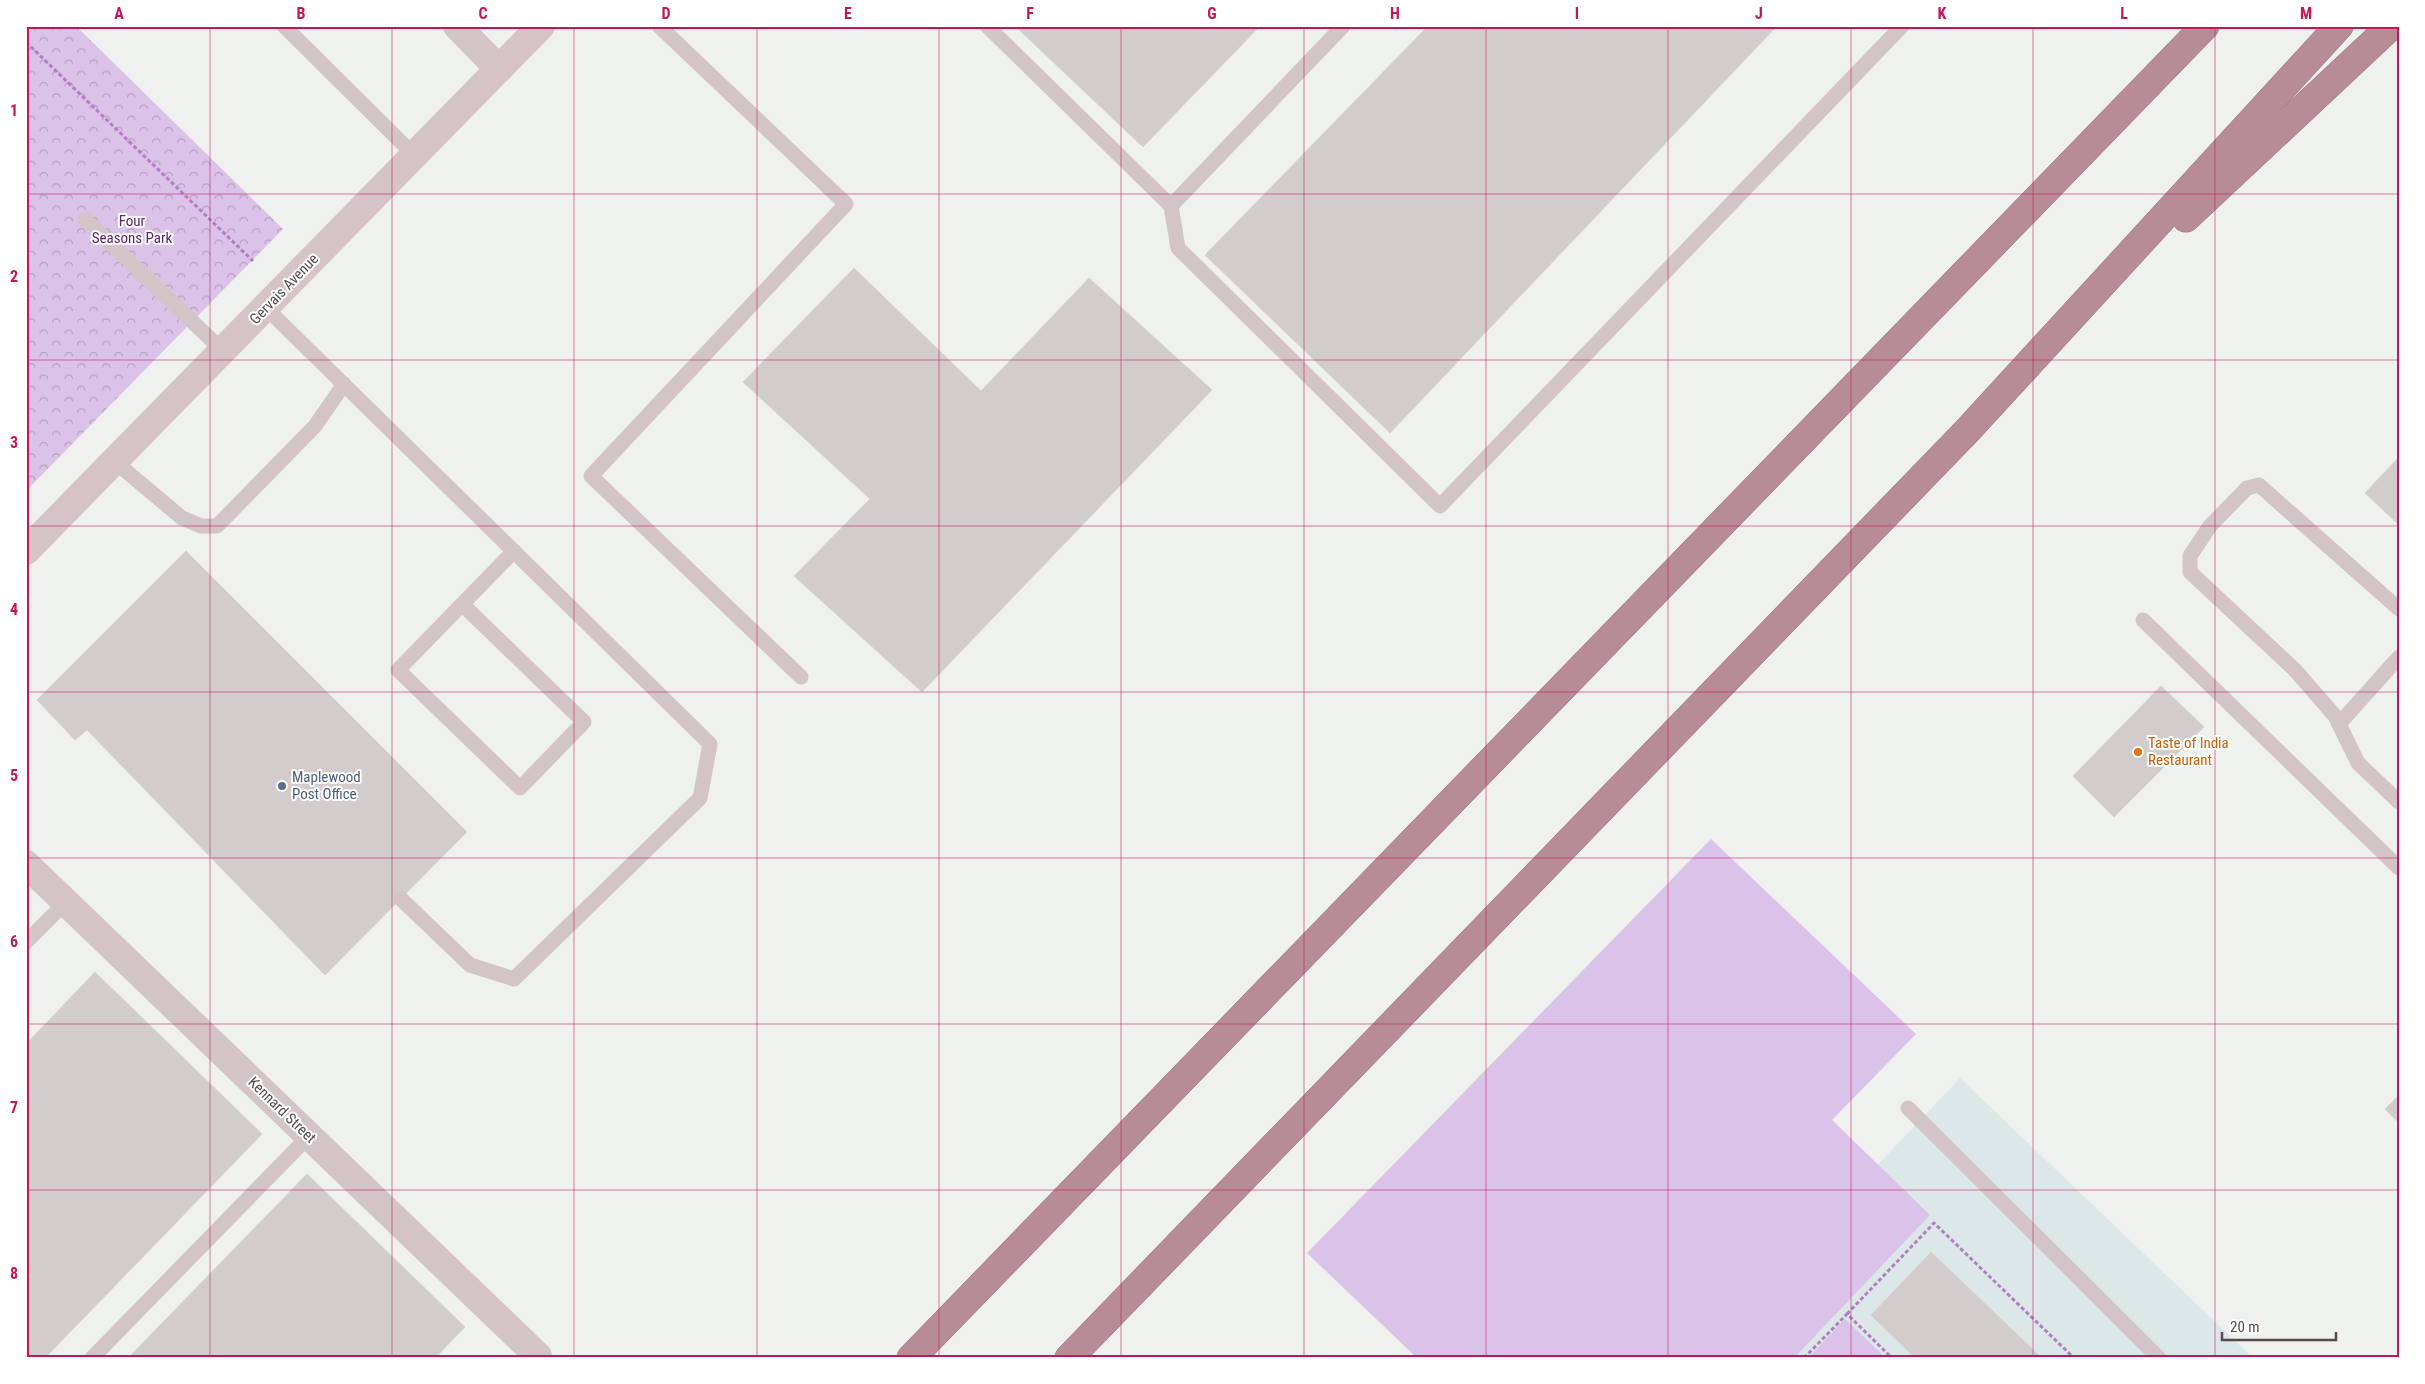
<svg xmlns="http://www.w3.org/2000/svg" width="2425" height="1384" font-family="'Roboto Condensed',sans-serif">
	<style>
		.commercial { fill: #dce7e8 }
		.grass { fill: #dbc2e9 }
		.forest { fill: url(#forest-crowns) }
		.building { fill: #d2cccd; stroke: #d9d3d3 }
		.lines { fill: none; stroke-linecap: round; stroke-linejoin: round }
		.highway-casing { stroke: #a37781; stroke-width: 29 }
		.path { stroke: #b27fc3; stroke-width: 3; stroke-dasharray: 4 2.5; stroke-linecap: butt }
		.lane { stroke: #d2c4c7; stroke-width: 15 }
		.street { stroke: #d2c4c7; stroke-width: 28 }
		.secondary { stroke: #d5c3c7; stroke-width: 28 }
		.highway { stroke: #b78c96; stroke-width: 28 }
		.grid { fill: none; stroke: #c2185b; stroke-width: 1; stroke-opacity: 0.55 }
		.food-dot { fill: #e8710a; stroke: #fff; stroke-width: 2 }
		.service-dot { fill: #5c6f8a; stroke: #fff; stroke-width: 2 }
		.labels { text-anchor: middle; stroke-width: 4; stroke-linejoin: round; paint-order: stroke }
		.park-label { font-size: 15px; fill: #5e2372; stroke: #fff }
		.street-label { font-size: 15px; fill: #59494d; stroke: #fff }
		.food-label { font-size: 15px; fill: #c56008; stroke: #fff; text-anchor: start }
		.service-label { font-size: 15px; fill: #4e5e75; stroke: #fff; text-anchor: start }
		.neatline { fill: none; stroke: #c2185b; stroke-width: 2 }
		.grid-label { font-size: 16px; text-anchor: middle; font-weight: bold; fill: #c2185b }
	</style>
	<defs>
		<pattern id="forest-crowns" width="20" height="18" patternUnits="userSpaceOnUse" patternTransform="scale(1.25)"><rect width="20" height="18" fill="#dbc2e9"/><path d="M2 6a3 3 0 1 1 6 0M12 15a3 3 0 1 1 6 0" fill="none" stroke="#b5a0bf"/></pattern>
	</defs>
	<rect width="100%" height="100%" fill="#eff1ef"/>
	<path class="commercial" d="M 1960,1078 L 2253,1358 L 1695,1358 Z"/>
	<g class="grass">
		<path d="M 1711,839 L 1916,1034 L 1832,1120 L 1930,1215 L 1794,1358 L 1417,1358 L 1307,1253 Z"/>
		<path d="M 1845,1319 L 1886,1358 L 1808,1358 Z"/>
	</g>
	<path class="forest" d="M 26,26 L 76,26 L 283,229 L 26,491 Z"/>
	<g class="building">
		<path d="M 1015,26 L 1260,26 L 1143,147 Z"/>
		<path d="M 1428,26 L 1777,26 L 1390,433 L 1205,255 Z"/>
		<path d="M 854,268 L 981,391 L 1089,278 L 1212,390 L 922,692 L 794,576 L 870,499 L 743,382 Z"/>
		<path d="M 2399,457 L 2399,525 L 2365,493 Z"/>
		<path d="M 186,551 L 467,832 L 325,975 L 87,730 L 75,740 L 37,700 Z"/>
		<path d="M 2161,686 L 2204,727 L 2114,817 L 2073,776 Z"/>
		<path d="M 95,972 L 262,1134 L 45,1358 L 26,1358 L 26,1044 Z"/>
		<path d="M 2399,1095 L 2399,1123 L 2385,1109 Z"/>
		<path d="M 307,1174 L 465,1327 L 435,1358 L 128,1358 Z"/>
		<path d="M 1931,1252 L 2042,1358 L 1915,1358 L 1871,1315 Z"/>
	</g>
	<g class="lines">
		<defs>
			<g id="highway">
				<path d="M 2186,218 L 2391,26"/>
				<path d="M 911,1358 L 2205,26"/>
				<path d="M 1069,1358 L 1967,431 L 2339,26"/>
			</g>
		</defs>
		<use href="#highway" class="highway-casing"/>
		<g class="path">
			<path d="M 26,42 L 253,261"/>
			<path d="M 1847,1314 L 1934,1223 L 2074,1358"/>
			<path d="M 1804,1358 L 1847,1314 L 1892,1358"/>
		</g>
		<g class="lane">
			<path d="M 284,26 L 414,155"/>
			<path d="M 659,26 L 846,204 L 591,476 L 801,677"/>
			<path d="M 987,26 L 1171,206 L 1178,248 L 1440,506 L 1902,26"/>
			<path d="M 1171,206 L 1343,26"/>
			<path d="M 85,219 L 223,351"/>
			<path d="M 265,307 L 710,744 L 700,798 L 514,979 L 470,965 L 401,899"/>
			<path d="M 114,461 L 182,518 L 201,526 L 217,526 L 315,426 L 344,384"/>
			<path d="M 463,605 L 584,722 L 520,788 L 398,670 L 514,551"/>
			<path d="M 2399,609 L 2259,485 L 2247,488 L 2210,526 L 2190,556 L 2190,572 L 2295,670 L 2335,716 L 2358,763 L 2399,802"/>
			<path d="M 2143,620 L 2399,868"/>
			<path d="M 2339,724 L 2399,657"/>
			<path d="M 26,942 L 66,902"/>
			<path d="M 1908,1108 L 2159,1358"/>
			<path d="M 92,1358 L 309,1136"/>
		</g>
		<g class="street">
			<path d="M 457,26 L 499,69"/>
			<path d="M 26,864 L 538,1356"/>
		</g>
		<path class="secondary" d="M 26,551 L 541,26"/>
		<use href="#highway" class="highway"/>
	</g>
	<path class="grid" d="M 210,26 L 210,1358M 392,26 L 392,1358M 574,26 L 574,1358M 757,26 L 757,1358M 939,26 L 939,1358M 1121,26 L 1121,1358M 1304,26 L 1304,1358M 1486,26 L 1486,1358M 1668,26 L 1668,1358M 1851,26 L 1851,1358M 2033,26 L 2033,1358M 2215,26 L 2215,1358M 26,194 L 2399,194M 26,360 L 2399,360M 26,526 L 2399,526M 26,692 L 2399,692M 26,858 L 2399,858M 26,1024 L 2399,1024M 26,1190 L 2399,1190"/>
	<circle class="food-dot" cx="2138" cy="752" r="5"/>
	<circle class="service-dot" cx="282" cy="786" r="5"/>
	<g class="labels">
		<g class="park-label">
			<text x="132" y="226">Four<tspan x="132" dy="17">Seasons Park</tspan></text>
		</g>
		<g class="street-label">
			<text transform="translate(284 289) rotate(-46)" y="5">Gervais Avenue</text>
			<text transform="translate(282 1110) rotate(44)" y="5">Kennard Street</text>
		</g>
		<g class="food-label">
			<text x="2148" y="748">Taste of India<tspan x="2148" dy="17">Restaurant</tspan></text>
		</g>
		<g class="service-label">
			<text x="292" y="782">Maplewood<tspan x="292" dy="17">Post Office</tspan></text>
		</g>
	</g>
	<rect width="2425" height="1384" fill="none" stroke="#ffffff" stroke-width="55"/>
	<path d="M2222 1332v8h114v-8" fill="none" stroke="#59494d" stroke-width="2.5"/>
	<text x="2230" y="1332" font-size="15" fill="#59494d" stroke="#ffffff" stroke-width="4" paint-order="stroke">20 m</text>
	<rect x="28" y="28" width="2370" height="1328" class="neatline"/>
	<g class="grid-label">
		<text x="119" y="19">A</text>
		<text x="301" y="19">B</text>
		<text x="483" y="19">C</text>
		<text x="666" y="19">D</text>
		<text x="848" y="19">E</text>
		<text x="1030" y="19">F</text>
		<text x="1212" y="19">G</text>
		<text x="1395" y="19">H</text>
		<text x="1577" y="19">I</text>
		<text x="1759" y="19">J</text>
		<text x="1942" y="19">K</text>
		<text x="2124" y="19">L</text>
		<text x="2306" y="19">M</text>
		<text x="14" y="116">1</text>
		<text x="14" y="282">2</text>
		<text x="14" y="448">3</text>
		<text x="14" y="615">4</text>
		<text x="14" y="781">5</text>
		<text x="14" y="947">6</text>
		<text x="14" y="1113">7</text>
		<text x="14" y="1279">8</text>
	</g>
</svg>
